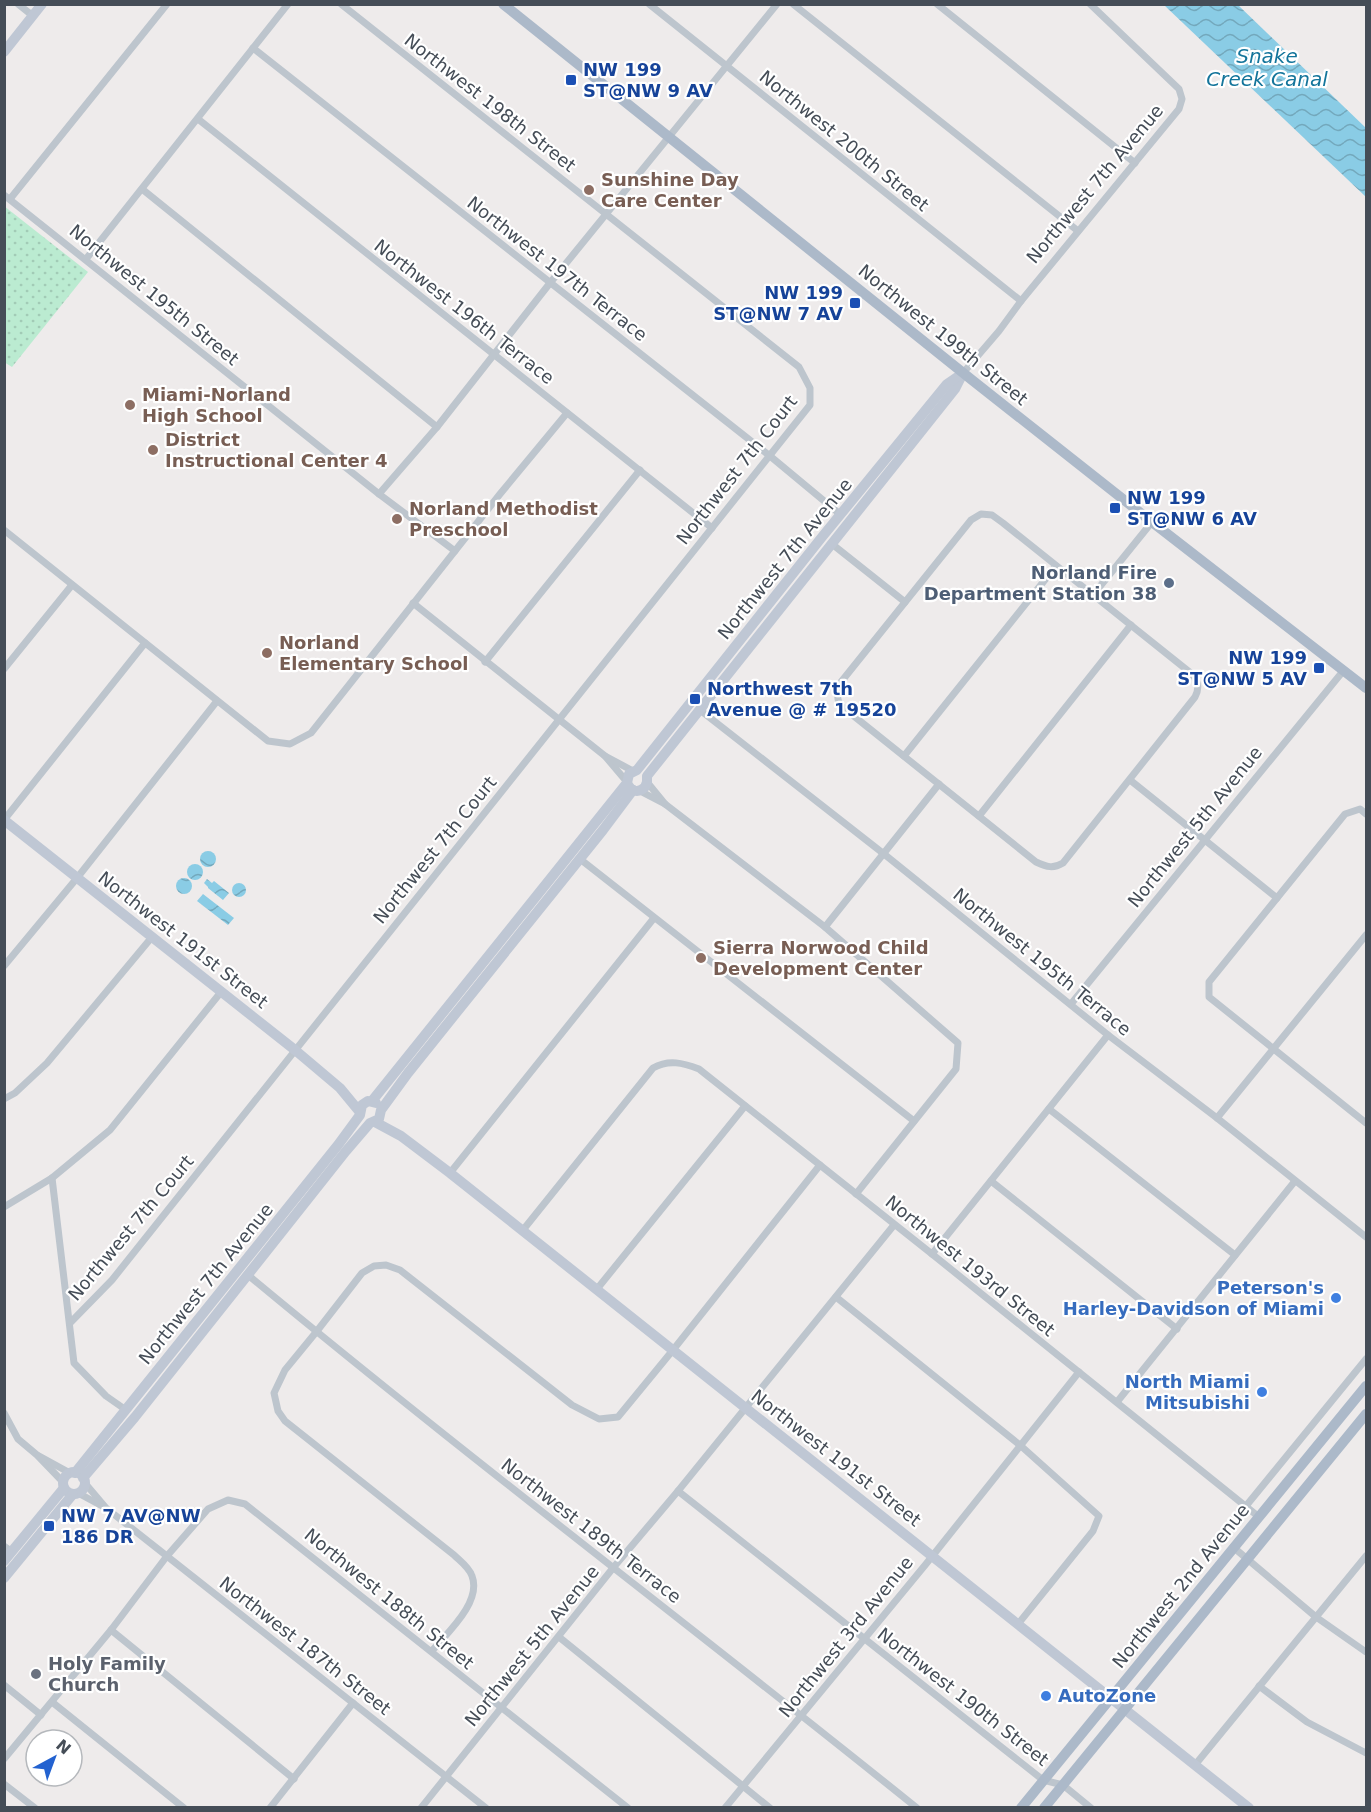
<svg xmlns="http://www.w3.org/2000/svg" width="1371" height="1812" font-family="'DejaVu Sans',sans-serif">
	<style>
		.park { fill: url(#park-dots) }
		.water { fill: url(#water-waves) }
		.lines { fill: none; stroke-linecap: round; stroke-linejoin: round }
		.street { stroke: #bdc5cd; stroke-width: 7 }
		.secondary { stroke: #bfc7d4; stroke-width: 10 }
		.primary { stroke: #acb9c9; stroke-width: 10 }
		.transit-dot { fill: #1a4fb4; stroke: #fff; stroke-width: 2 }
		.education-dot { fill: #8d6e63; stroke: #fff; stroke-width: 2 }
		.service-dot { fill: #5c6f8a; stroke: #fff; stroke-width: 2 }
		.shop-dot { fill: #3f7fe0; stroke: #fff; stroke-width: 2 }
		.worship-dot { fill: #6b7280; stroke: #fff; stroke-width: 2 }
		.labels { text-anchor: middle; stroke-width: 4.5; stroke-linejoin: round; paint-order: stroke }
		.transit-label { font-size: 18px; font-weight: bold; fill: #164399; stroke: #fff; text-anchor: start }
		.street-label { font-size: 18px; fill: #454d57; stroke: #fff }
		.education-label { font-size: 18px; font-weight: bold; fill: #785e54; stroke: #fff; text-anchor: start }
		.service-label { font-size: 18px; font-weight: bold; fill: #4e5e75; stroke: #fff; text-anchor: end }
		.shop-label { font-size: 18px; font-weight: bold; fill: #366cbe; stroke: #fff; text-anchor: end }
		.worship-label { font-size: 18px; font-weight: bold; fill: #5b616d; stroke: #fff; text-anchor: start }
		.water-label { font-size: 20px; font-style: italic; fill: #14759b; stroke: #fff }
	</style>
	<defs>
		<pattern id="park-dots" width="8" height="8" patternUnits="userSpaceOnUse" patternTransform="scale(1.5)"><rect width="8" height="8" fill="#bbebd1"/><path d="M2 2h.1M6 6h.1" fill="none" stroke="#a2cbb6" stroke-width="1.8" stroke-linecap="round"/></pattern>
		<pattern id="water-waves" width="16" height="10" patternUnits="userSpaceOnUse" patternTransform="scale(1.5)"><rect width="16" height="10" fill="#8acce5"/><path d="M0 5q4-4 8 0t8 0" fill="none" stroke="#73a8bc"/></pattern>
	</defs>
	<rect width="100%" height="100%" fill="#eeebeb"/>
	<path class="park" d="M 4,206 L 88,272 L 12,367 L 4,362 Z"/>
	<g class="water">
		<path d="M 1164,5 L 1238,5 L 1366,128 L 1366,197 Z"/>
		<circle cx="208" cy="859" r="8"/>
		<circle cx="195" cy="872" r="8"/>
		<circle cx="184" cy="886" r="8"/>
		<path d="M 207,879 L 212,883 L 214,881 L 229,893 L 223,900 L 208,888 L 208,887 L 204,883 Z"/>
		<circle cx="239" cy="890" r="7"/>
		<path d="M 203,894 L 234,918 L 228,925 L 197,901 Z"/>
	</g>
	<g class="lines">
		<g class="street">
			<path d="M 18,4 L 33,16"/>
			<path d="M 649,4 L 1021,301"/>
			<path d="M 793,4 L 1078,231"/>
			<path d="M 937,4 L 1135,163"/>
			<path d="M 253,48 L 770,456 L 841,515"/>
			<path d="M 198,119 L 712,528"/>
			<path d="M 142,189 L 437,427"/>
			<path d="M 4,195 L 379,494 L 455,551"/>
			<path d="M 10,199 L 167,4"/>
			<path d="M 86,259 L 288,4"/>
			<path d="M 963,373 L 999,331 L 1021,301 L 1179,109 L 1182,99 L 1179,89 L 1090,4"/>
			<path d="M 379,494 L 437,427 L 550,283 L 777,4"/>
			<path d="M 981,514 L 992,515 L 1003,523 L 1192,674 C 1198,682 1200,687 1195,697 L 1063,863 C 1053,869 1047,867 1036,862 L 840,705 C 836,696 837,690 841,682 L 971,520 Z"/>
			<path d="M 4,530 L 268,741 L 290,744 L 311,733 L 500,494 L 567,413"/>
			<path d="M 832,544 L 905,602"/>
			<path d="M 1093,595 L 1152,522"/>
			<path d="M 413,603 L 605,756 L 627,782"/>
			<path d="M 485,662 L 640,470"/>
			<path d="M 4,669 L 72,585"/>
			<path d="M 700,710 L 884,854 L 1108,1035 L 1217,1118 L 1366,1237"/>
			<path d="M 605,756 L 633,771"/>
			<path d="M 904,756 L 1056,566"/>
			<path d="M 1130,780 L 1277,898"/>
			<path d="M 647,782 L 665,804"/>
			<path d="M 640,791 L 665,804 L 825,927 L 958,1043 L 956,1069 L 856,1194"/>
			<path d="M 1366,814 L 1360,809 L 1345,814 L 1209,982 L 1209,997 L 1366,1123"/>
			<path d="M 979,816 L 1131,625"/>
			<path d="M 4,820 L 145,643"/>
			<path d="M 580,859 L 914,1121"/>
			<path d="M 825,927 L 939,784"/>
			<path d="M 4,966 L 77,878 L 217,701"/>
			<path d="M 1071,1004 L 1344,670"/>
			<path d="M 4,1099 L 15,1093 L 47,1063 L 152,937"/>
			<path d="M 1049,1109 L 1235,1255"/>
			<path d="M 1217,1118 L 1366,935"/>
			<path d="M 450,1173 L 654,918"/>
			<path d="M 52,1178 L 74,1363 L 106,1396 L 126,1410"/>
			<path d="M 991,1181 L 1177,1329"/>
			<path d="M 4,1207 L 52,1178 L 110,1130 L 221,992"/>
			<path d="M 523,1230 L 653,1068 C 669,1059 683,1063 699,1069 L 932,1254 L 1259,1517"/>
			<path d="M 932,1254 L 1108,1035"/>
			<path d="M 248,1275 C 467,1457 695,1629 917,1808"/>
			<path d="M 597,1289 L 745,1106"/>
			<path d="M 836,1297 L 1021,1446 L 1099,1516 L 1093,1531 L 1018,1624"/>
			<path d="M 70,1323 L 112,1280 L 810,405 L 810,388 L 799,367 L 341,4"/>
			<path d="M 1117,1402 L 1295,1181"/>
			<path d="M 4,1413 L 18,1439 L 37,1455 L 63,1482"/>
			<path d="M 39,1456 L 70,1473"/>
			<path d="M 84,1482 L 106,1508 L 486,1808"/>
			<path d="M 678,1491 L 1043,1780 L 1063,1785 L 1091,1808"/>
			<path d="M 78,1493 L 104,1507"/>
			<path d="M 1246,1506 L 1366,1359"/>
			<path d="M 4,1546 L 12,1552"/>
			<path d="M 1233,1547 L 1316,1617 L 1366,1652"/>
			<path d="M 111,1630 L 294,1779"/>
			<path d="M 559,1637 L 770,1808"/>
			<path d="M 432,1651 C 447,1633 482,1602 472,1576 C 469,1567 460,1561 454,1555 L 285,1421 L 278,1411 L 274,1393 L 285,1370 L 317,1331 L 362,1273 L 374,1266 L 386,1265 L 400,1270 L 572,1405 L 599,1419 L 618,1417 L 673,1350 L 820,1165"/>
			<path d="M 4,1685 L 41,1715"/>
			<path d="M 1259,1686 L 1307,1722 L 1366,1753"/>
			<path d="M 52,1702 L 184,1808"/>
			<path d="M 4,1759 L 111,1630 L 167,1556 L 208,1509 L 228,1500 L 245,1504 C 373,1605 499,1707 628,1808"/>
			<path d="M 1195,1765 L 1366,1556"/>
			<path d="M 4,1784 L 35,1808"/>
			<path d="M 270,1808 L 353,1703"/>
			<path d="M 421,1808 L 613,1568 L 678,1491 L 894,1225"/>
			<path d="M 725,1808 L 926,1564 L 1079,1372"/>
		</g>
		<g class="secondary">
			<path d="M 4,52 L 42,4"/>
			<path d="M 628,785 C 632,792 639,793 645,787 L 647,782 L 647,776 L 955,389 L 963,373"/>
			<path d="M 4,820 L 295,1050 L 340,1088 L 359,1111"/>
			<path d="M 372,1101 L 627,783 L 629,774 L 637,770 L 822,537 L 947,384 L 963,373"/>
			<path d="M 375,1122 L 401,1136 L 450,1173 L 1249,1808"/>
			<circle cx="74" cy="1483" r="11"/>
			<path d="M 75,1473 L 338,1145 L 360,1115 L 362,1105 L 368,1101 L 376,1103"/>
			<path d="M 83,1478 L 135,1417 L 346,1151 L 370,1123 L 379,1119 L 381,1110 L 408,1073 L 603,830 L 633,790"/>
			<path d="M 4,1561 L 64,1488"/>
			<path d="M 4,1578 L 73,1494"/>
		</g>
		<g class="primary">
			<path d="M 503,4 L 972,380 L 1152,522 L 1366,688"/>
			<path d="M 1021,1808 L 1366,1386"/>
			<path d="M 1044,1808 L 1366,1414"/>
		</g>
	</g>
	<g class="transit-dot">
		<rect x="565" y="74" width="12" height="12" rx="3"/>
		<rect x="849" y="297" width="12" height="12" rx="3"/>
		<rect x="1109" y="502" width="12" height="12" rx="3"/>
		<rect x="1313" y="662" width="12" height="12" rx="3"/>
		<rect x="689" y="693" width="12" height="12" rx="3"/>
		<rect x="43" y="1520" width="12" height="12" rx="3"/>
	</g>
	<g class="education-dot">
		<circle cx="589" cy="190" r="6"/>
		<circle cx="130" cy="405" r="6"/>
		<circle cx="153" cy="450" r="6"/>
		<circle cx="397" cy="519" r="6"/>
		<circle cx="267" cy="653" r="6"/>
		<circle cx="701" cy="958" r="6"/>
	</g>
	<circle class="service-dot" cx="1169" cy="583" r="6"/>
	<g class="shop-dot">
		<circle cx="1336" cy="1298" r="6"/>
		<circle cx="1262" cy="1392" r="6"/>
		<circle cx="1046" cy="1696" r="6"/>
	</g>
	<circle class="worship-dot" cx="36" cy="1674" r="6"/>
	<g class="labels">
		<g class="transit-label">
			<text x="583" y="76">NW 199<tspan x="583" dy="21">ST@NW 9 AV</tspan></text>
			<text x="843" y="299" text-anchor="end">NW 199<tspan x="843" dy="21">ST@NW 7 AV</tspan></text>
			<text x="1127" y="504">NW 199<tspan x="1127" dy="21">ST@NW 6 AV</tspan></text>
			<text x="1307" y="664" text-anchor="end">NW 199<tspan x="1307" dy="21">ST@NW 5 AV</tspan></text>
			<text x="707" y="695">Northwest 7th<tspan x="707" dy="21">Avenue @ # 19520</tspan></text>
			<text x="61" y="1522">NW 7 AV@NW<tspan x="61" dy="21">186 DR</tspan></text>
		</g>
		<g class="street-label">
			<text transform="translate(490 103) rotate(38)" y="6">Northwest 198th Street</text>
			<text transform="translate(844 141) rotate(39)" y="6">Northwest 200th Street</text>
			<text transform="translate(1095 184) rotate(-50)" y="6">Northwest 7th Avenue</text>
			<text transform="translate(557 269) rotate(38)" y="6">Northwest 197th Terrace</text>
			<text transform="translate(154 295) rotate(39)" y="6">Northwest 195th Street</text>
			<text transform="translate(464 312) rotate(38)" y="6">Northwest 196th Terrace</text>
			<text transform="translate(943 335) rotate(39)" y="6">Northwest 199th Street</text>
			<text transform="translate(737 470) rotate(-52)" y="6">Northwest 7th Court</text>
			<text transform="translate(785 559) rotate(-51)" y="6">Northwest 7th Avenue</text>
			<text transform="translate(1195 827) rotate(-51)" y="6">Northwest 5th Avenue</text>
			<text transform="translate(435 850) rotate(-51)" y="6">Northwest 7th Court</text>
			<text transform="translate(183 940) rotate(38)" y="6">Northwest 191st Street</text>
			<text transform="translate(1042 962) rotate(39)" y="6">Northwest 195th Terrace</text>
			<text transform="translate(131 1228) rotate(-50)" y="6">Northwest 7th Court</text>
			<text transform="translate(970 1266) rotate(39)" y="6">Northwest 193rd Street</text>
			<text transform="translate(206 1284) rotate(-51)" y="6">Northwest 7th Avenue</text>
			<text transform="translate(836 1458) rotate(38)" y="6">Northwest 191st Street</text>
			<text transform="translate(591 1531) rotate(38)" y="6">Northwest 189th Terrace</text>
			<text transform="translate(1181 1586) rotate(-51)" y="6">Northwest 2nd Avenue</text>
			<text transform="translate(389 1599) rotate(39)" y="6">Northwest 188th Street</text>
			<text transform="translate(846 1637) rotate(-51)" y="6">Northwest 3rd Avenue</text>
			<text transform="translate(305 1646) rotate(38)" y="6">Northwest 187th Street</text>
			<text transform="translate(532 1646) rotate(-51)" y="6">Northwest 5th Avenue</text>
			<text transform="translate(963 1697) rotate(38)" y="6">Northwest 190th Street</text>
		</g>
		<g class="education-label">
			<text x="601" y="186">Sunshine Day<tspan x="601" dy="21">Care Center</tspan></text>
			<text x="142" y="401">Miami-Norland<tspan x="142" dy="21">High School</tspan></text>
			<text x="165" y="446">District<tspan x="165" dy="21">Instructional Center 4</tspan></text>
			<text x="409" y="515">Norland Methodist<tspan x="409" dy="21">Preschool</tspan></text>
			<text x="279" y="649">Norland<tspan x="279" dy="21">Elementary School</tspan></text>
			<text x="713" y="954">Sierra Norwood Child<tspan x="713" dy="21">Development Center</tspan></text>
		</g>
		<g class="service-label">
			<text x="1157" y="579">Norland Fire<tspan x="1157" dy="21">Department Station 38</tspan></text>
		</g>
		<g class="shop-label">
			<text x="1324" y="1294">Peterson's<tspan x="1324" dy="21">Harley-Davidson of Miami</tspan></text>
			<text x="1250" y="1388">North Miami<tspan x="1250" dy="21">Mitsubishi</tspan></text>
			<text x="1058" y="1702" text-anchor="start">AutoZone</text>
		</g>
		<g class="worship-label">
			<text x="48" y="1670">Holy Family<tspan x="48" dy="21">Church</tspan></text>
		</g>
		<g class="water-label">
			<text x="1267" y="63">Snake<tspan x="1267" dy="23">Creek Canal</tspan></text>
		</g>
	</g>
	<rect width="1371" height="1812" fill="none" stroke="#454d57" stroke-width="12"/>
	<g transform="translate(54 1758) rotate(41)"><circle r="28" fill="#ffffff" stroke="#b5b8bc" stroke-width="1.5"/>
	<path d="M0-4.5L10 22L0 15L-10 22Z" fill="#2362d0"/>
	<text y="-9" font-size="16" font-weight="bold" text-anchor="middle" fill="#454d57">N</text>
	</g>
</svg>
